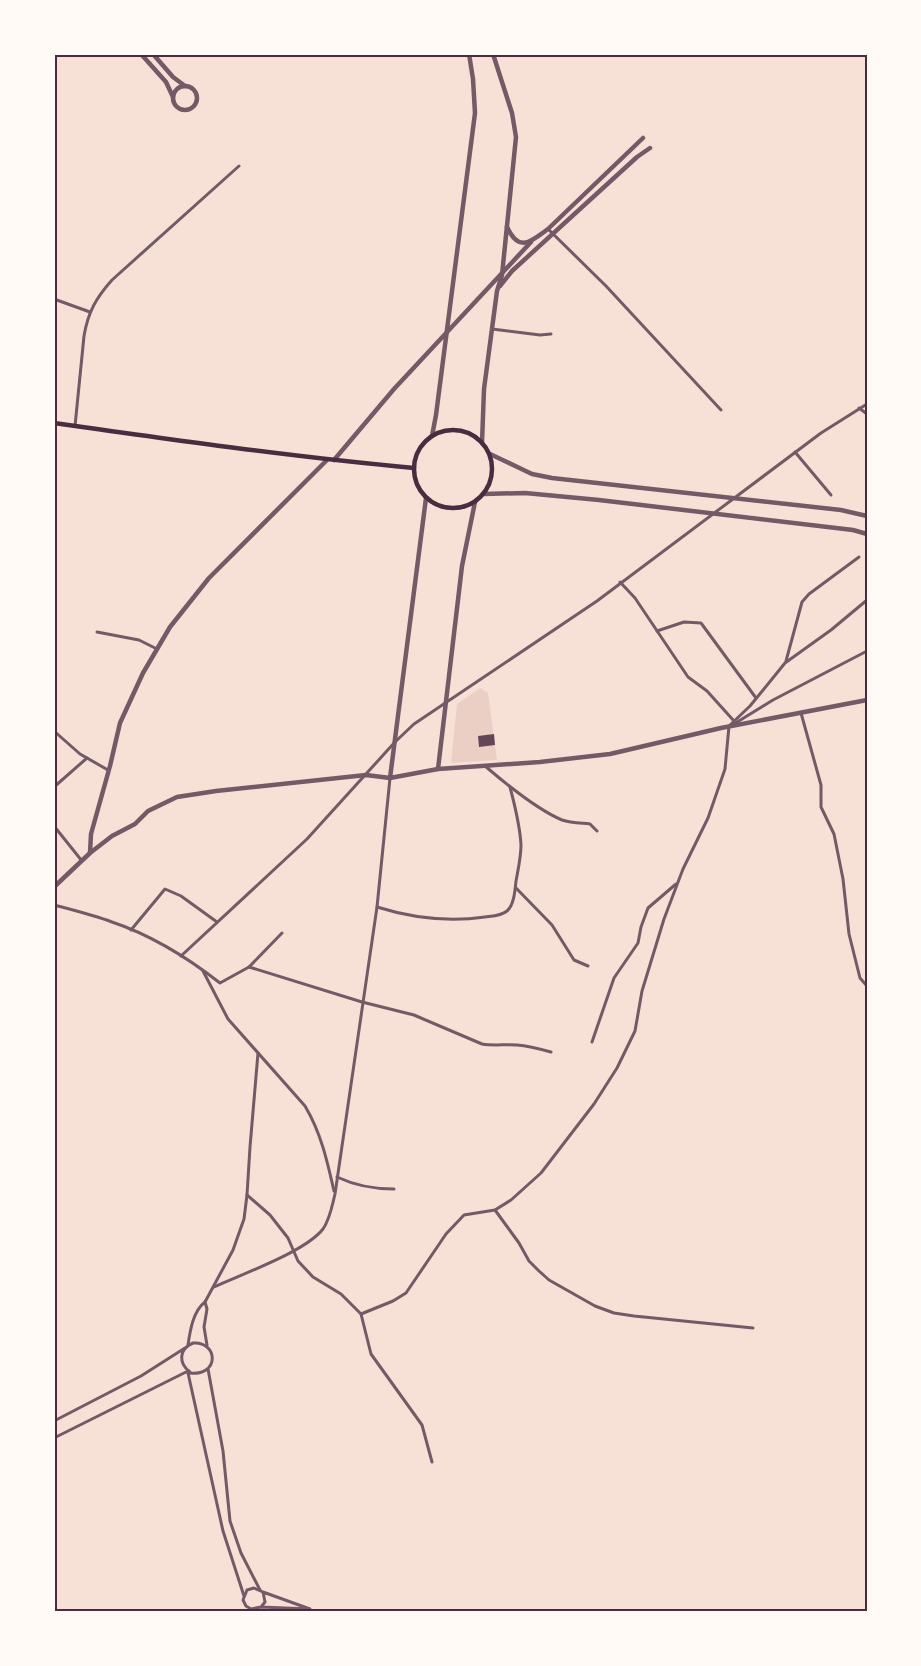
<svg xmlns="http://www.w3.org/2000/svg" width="921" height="1666" font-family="'Nunito Sans',sans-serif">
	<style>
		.green { fill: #ebcfc5 }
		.building { fill: #644757 }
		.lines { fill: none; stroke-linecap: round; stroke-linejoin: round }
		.minor { stroke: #755966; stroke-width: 3 }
		.tertiary { stroke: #755966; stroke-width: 4.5 }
		.secondary { stroke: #4a2c40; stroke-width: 4.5 }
		.neatline { fill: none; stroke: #4a2c40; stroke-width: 2 }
	</style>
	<rect width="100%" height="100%" fill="#f7e1d7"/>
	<path class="green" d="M 480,688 L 488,693 L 497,760 L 451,763 L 457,704 Z"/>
	<path class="building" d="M 494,734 L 495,745 L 479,747 L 478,736 Z"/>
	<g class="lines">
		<g class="minor">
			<path d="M 548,229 L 606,286 L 721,410"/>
			<path d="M 54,299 L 90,312"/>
			<path d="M 492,329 L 540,335 L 551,334"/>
			<path d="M 859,408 L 867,414"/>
			<path d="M 75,426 L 84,336 C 88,312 96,298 112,280 L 239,166"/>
			<path d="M 795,452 L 831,495"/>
			<path d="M 620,582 L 635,598 L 688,677 L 707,691 L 734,721"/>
			<path d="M 657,631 L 684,622 L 701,623 L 756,698"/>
			<path d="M 97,632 L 139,640 L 157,649"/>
			<path d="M 786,661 L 802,602 L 809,594 L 859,557"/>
			<path d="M 801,713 L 821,785 L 821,807 L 834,834 L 843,879 L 849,934 L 860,978 L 867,986"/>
			<path d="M 734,724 L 773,700 L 867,651"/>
			<path d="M 54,731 L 80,754 L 108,770"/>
			<path d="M 485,766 C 506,784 536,809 562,820 C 571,823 581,823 590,824 L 597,831"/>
			<path d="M 54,787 L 87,758"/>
			<path d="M 54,826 L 82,861"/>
			<path d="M 516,888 L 552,925 L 574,960 L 588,966"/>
			<path d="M 54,905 C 73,910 93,915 112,922 C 151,935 188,958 220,983 L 249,967 L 362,1002 L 414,1015 L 482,1044 C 494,1046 505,1044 517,1045 C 528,1046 540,1049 551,1052"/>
			<path d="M 377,907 C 412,918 449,922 485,917 C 493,916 501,916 507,911 C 514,905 515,891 516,881 C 518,870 521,857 521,845 C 520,825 515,806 510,787"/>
			<path d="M 131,930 L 165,889 L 181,896 L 217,922"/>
			<path d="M 181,956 L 307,839 L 395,742 L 414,724 L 597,601 L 821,433 L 867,404"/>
			<path d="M 249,967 L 282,933"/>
			<path d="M 203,971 L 228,1019 L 305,1106 C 321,1133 327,1160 334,1191"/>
			<path d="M 592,1042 L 614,978 L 638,943 L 641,927 L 648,908 L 676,884"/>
			<path d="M 337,1177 C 356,1186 374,1189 394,1189"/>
			<path d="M 247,1195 L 270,1215 L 288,1238 L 298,1261 L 313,1277 L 341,1294 L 361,1314 L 371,1354 L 422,1425 L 432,1462"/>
			<path d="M 495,1210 L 519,1243 L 529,1261 L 539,1271 L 549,1280 L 595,1306 L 614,1313 L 634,1316 L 753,1328"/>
			<path d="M 214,1287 C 242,1274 305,1252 323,1229 C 330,1219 332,1206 335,1194 L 377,907 L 390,778"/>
			<path d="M 205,1302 L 207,1309 L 204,1327 L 207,1345"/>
			<path d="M 361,1314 L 393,1301 L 406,1293 L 446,1234 L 464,1215 L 495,1210 L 511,1200 L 541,1173 L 594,1104 L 617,1068 L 635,1031 L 642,991 L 664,919 L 683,869 L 708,818 L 725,769 L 729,726 L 750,706 L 785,663 L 831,630 L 867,600"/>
			<path d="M 193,1343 C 218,1341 221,1377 188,1373 L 190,1372 C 178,1363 179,1349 193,1343 Z"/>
			<path d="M 188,1345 C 190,1331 193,1311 205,1302 L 233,1250 L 244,1219 L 247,1195 L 250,1147 L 258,1053"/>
			<path d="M 208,1369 L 223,1451 L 230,1521 L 241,1553 L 260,1590"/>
			<path d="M 188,1373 L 223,1531 L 244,1596"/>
			<path d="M 54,1421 L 141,1376 L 185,1348"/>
			<path d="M 54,1438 L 188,1371"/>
			<path d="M 261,1607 L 265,1602 L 263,1592 L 254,1588 L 247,1590 L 243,1600 L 246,1606 L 251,1609 L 261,1607 L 310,1609 L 263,1592"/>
		</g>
		<g class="tertiary">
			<path d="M 141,54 L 166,82 L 173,97"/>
			<path d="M 153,54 L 173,77 L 185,86"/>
			<circle cx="185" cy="98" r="12"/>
			<path d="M 507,227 C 519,253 530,242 548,229 L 643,138"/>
			<path d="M 500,286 L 512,271 L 637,157 L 650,148"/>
			<path d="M 432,436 L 436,415 L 475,113 L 473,79 L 469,54"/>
			<path d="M 482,443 L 484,389 L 497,291 L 502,275 L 516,137 L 512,113 L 493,54"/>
			<path d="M 490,454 L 532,474 L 552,478 L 841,510 L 867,516"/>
			<path d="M 334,460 L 394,389 L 531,242"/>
			<path d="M 484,494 L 525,493 L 599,500 L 853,530 L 867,534"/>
			<path d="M 438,769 L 462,566 L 475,502"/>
			<path d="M 390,778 L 426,498"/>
			<path d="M 90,853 L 91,834 L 110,766 L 120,723 L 143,673 L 170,627 L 209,578 L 327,460"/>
			<path d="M 54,887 L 90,853 L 112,836 L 135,824 L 148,811 L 177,797 L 216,791 L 366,775 L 390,778 L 438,769 L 540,762 L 610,754 L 721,728 L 867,700"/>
		</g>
		<g class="secondary">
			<path d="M 54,423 C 174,440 294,457 414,468"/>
			<circle cx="453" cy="469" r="39"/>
		</g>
	</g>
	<rect width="921" height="1666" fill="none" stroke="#fffaf5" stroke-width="111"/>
	<rect x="56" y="56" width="810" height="1554" class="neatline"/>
</svg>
